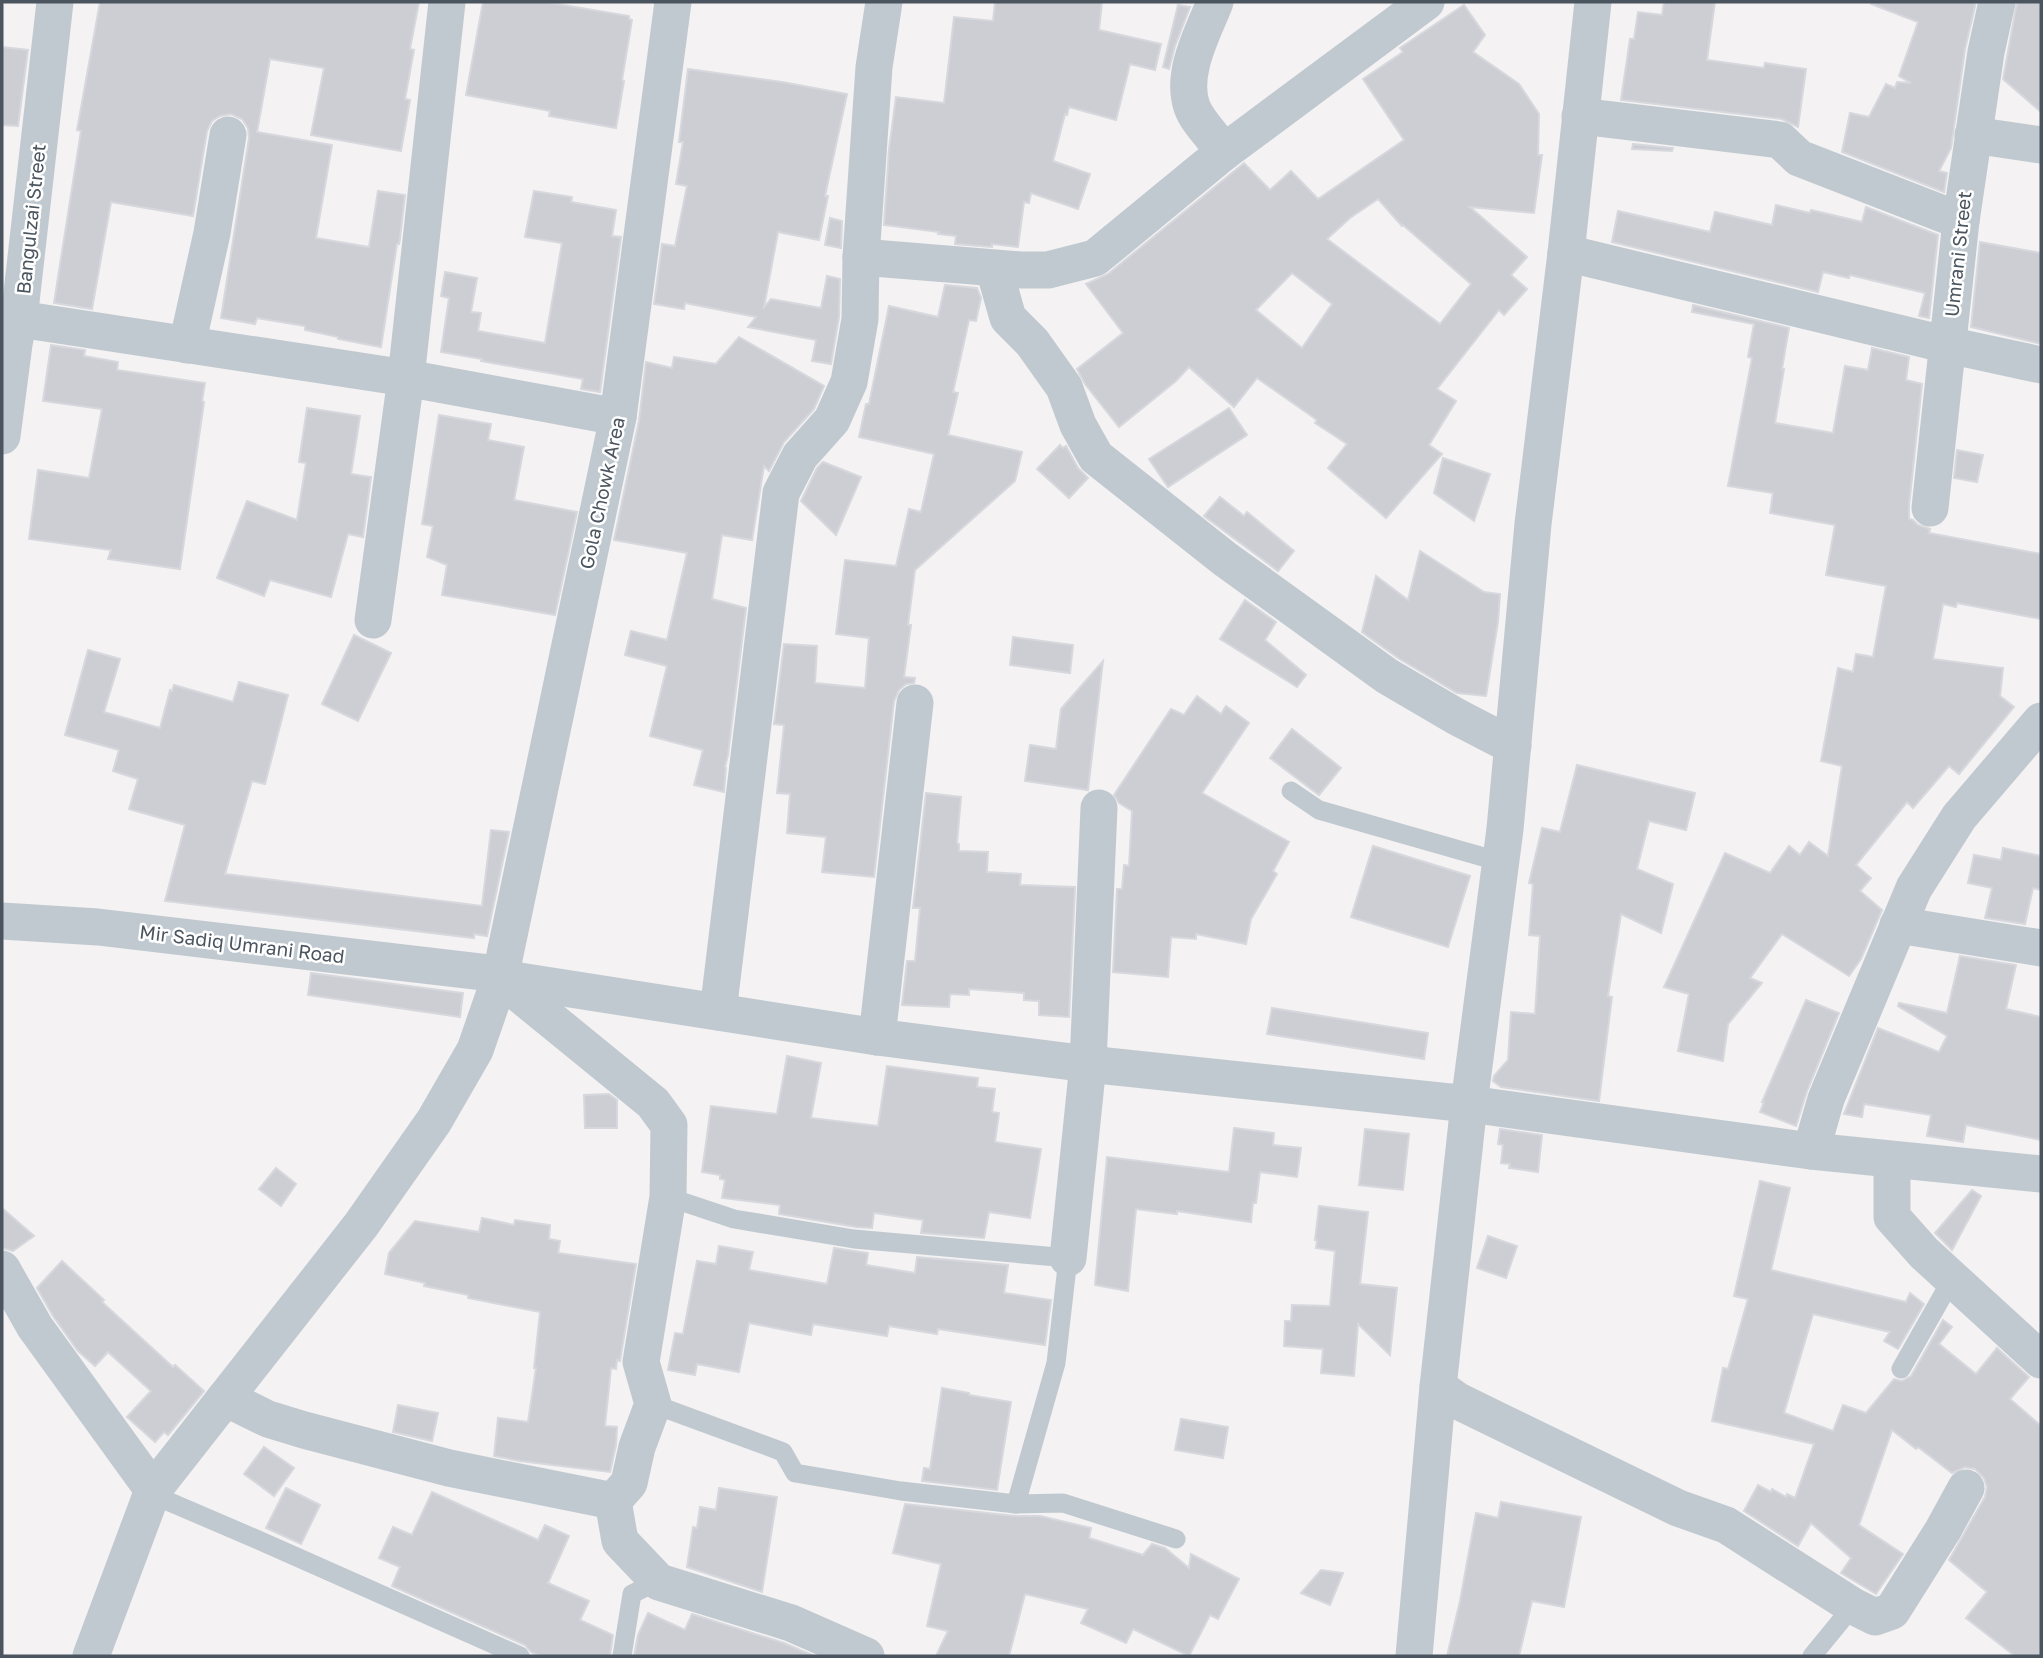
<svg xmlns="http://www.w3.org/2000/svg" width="2043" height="1658" font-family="'Golos Text',sans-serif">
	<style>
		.building { fill: #ccced4; stroke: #d6d8dd; stroke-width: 2; fill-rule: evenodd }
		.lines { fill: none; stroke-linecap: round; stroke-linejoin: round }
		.lane { stroke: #c1c9d0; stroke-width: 19 }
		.street { stroke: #c1c9d0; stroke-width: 37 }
		.labels { text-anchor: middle; stroke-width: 5; stroke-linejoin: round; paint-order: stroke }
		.street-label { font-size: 19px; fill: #4b555f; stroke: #fff }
	</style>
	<rect width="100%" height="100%" fill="#f4f2f2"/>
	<g class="building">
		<path d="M 100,2 L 419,2 L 410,49 L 414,50 L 405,99 L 410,100 L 401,151 L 311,135 L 324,68 L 270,59 L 257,132 L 332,145 L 316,238 L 369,247 L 378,191 L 405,195 L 400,238 L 399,244 L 397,244 L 381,347 L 338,339 L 338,337 L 305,330 L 305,326 L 257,318 L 255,324 L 221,318 L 249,138 L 248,128 L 242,119 L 231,114 L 220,116 L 212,121 L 207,131 L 193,216 L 111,202 L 92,309 L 54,303 L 81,131 L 77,130 Z"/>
		<path d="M 483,2 L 546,2 L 629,16 L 629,19 L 632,20 L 622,80 L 624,81 L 616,128 L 549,116 L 550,111 L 466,95 Z"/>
		<path d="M 995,2 L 1102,2 L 1099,30 L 1161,44 L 1155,70 L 1130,64 L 1116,120 L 1069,107 L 1067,115 L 1065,114 L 1053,161 L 1090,174 L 1078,209 L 1031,193 L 1029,203 L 1024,202 L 1018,247 L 992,244 L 992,247 L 955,244 L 956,236 L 938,234 L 939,232 L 884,225 L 889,149 L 896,97 L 944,103 L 954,17 L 993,21 Z"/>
		<path d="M 1664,2 L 1715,2 L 1707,60 L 1764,68 L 1765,63 L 1806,69 L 1798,127 L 1782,119 L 1621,100 L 1630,39 L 1634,39 L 1638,12 L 1662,15 Z"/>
		<path d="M 1872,2 L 1976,2 L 1965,49 L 1951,148 L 1939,171 L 1947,173 L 1944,192 L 1842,152 L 1850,113 L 1869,117 L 1886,84 L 1895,88 L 1897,82 L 1911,83 L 1899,76 L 1918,22 L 1871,4 Z"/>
		<path d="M 2017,2 L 2041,2 L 2041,112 L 2003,79 Z"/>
		<path d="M 1178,5 L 1190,7 L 1175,46 L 1169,69 L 1163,67 Z"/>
		<path d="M 1464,5 L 1485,35 L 1473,52 L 1519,84 L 1539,114 L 1538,155 L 1542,155 L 1534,213 L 1470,207 L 1527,257 L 1511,275 L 1527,289 L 1504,315 L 1499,310 L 1437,389 L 1456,401 L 1429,445 L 1442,454 L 1386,518 L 1328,468 L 1347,444 L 1315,423 L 1317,420 L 1257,378 L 1234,407 L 1189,367 L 1176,381 L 1119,427 L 1085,384 L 1077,369 L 1123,333 L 1086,284 L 1108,274 L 1244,163 L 1270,190 L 1291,171 L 1318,199 L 1404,140 L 1363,79 L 1403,52 L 1400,48 ZM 1378,199 L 1402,226 L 1403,225 L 1471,284 L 1440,324 L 1327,239 L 1350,218 ZM 1292,273 L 1332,304 L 1302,348 L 1256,310 Z"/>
		<path d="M 2,47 L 28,50 L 18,126 L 2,125 Z"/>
		<path d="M 688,69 L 782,82 L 847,94 L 825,196 L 828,196 L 819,240 L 778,232 L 764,307 L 771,299 L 821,308 L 827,276 L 840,279 L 839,317 L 831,364 L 812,361 L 816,340 L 748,327 L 756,317 L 685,303 L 684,309 L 654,304 L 662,244 L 675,246 L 687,186 L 676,184 L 683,142 L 679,142 Z"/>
		<path d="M 1633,144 L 1673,148 L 1672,151 L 1632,149 Z"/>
		<path d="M 534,191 L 572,197 L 571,202 L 616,210 L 612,236 L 621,237 L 600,392 L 581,389 L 583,379 L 481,361 L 482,359 L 441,352 L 449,298 L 441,296 L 445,272 L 477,278 L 471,312 L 481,313 L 478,331 L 545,343 L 562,243 L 525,237 Z"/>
		<path d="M 1776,205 L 1810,213 L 1811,210 L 1862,222 L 1866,207 L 1938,235 L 1929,318 L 1919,316 L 1925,293 L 1850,275 L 1849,278 L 1823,272 L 1818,292 L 1612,242 L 1618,211 L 1710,232 L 1715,212 L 1772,225 Z"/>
		<path d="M 830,218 L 842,221 L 841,248 L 825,245 Z"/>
		<path d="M 1980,242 L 2041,253 L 2041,344 L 1971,327 Z"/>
		<path d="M 945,285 L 977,288 L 981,298 L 976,321 L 969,320 L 953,392 L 958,393 L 948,435 L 1022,452 L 1015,481 L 915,570 L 908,625 L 911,625 L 904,677 L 915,678 L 914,683 L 906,684 L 899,690 L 894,701 L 874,877 L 822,872 L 826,837 L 787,833 L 790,794 L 777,793 L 784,725 L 774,724 L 784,644 L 817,646 L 815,683 L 865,688 L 869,638 L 836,634 L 845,560 L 896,566 L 909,509 L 921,512 L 934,454 L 859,437 L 866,404 L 869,404 L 889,306 L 938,317 Z"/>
		<path d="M 1693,305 L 1789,328 L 1782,369 L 1784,369 L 1775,423 L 1833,433 L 1845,366 L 1868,370 L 1872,348 L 1909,357 L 1906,380 L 1922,384 L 1909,506 L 1909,519 L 1913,520 L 1918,525 L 1930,529 L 1929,533 L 2041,554 L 2041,619 L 1957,603 L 1956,607 L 1943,604 L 1933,659 L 2003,668 L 2000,696 L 2014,707 L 1959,774 L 1949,766 L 1913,808 L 1907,802 L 1856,865 L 1871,878 L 1860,891 L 1882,910 L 1861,959 L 1849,976 L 1782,934 L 1750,978 L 1762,983 L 1728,1024 L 1723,1061 L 1678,1051 L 1689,994 L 1664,987 L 1725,853 L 1770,873 L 1789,846 L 1800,855 L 1809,842 L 1828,856 L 1842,766 L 1821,761 L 1838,668 L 1853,672 L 1856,654 L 1873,657 L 1886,586 L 1826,575 L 1835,525 L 1770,513 L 1773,493 L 1728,486 L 1752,358 L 1748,357 L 1754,324 L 1692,312 Z"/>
		<path d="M 739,337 L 824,386 L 814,409 L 784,442 L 769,471 L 764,466 L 752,540 L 722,535 L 712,599 L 746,608 L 728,755 L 725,767 L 726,768 L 724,792 L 694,785 L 703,750 L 650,736 L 667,666 L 625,655 L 631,631 L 667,640 L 687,553 L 614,540 L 639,421 L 646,362 L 672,368 L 674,357 L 716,364 Z"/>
		<path d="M 51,345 L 85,350 L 84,356 L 118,362 L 117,370 L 205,383 L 202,401 L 204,402 L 180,569 L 108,559 L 111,550 L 29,539 L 38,470 L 89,478 L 102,409 L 43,401 Z"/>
		<path d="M 307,408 L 360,416 L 351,474 L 371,477 L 363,537 L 348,534 L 331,597 L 270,580 L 264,596 L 217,578 L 247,501 L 297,520 L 306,463 L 299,462 Z"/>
		<path d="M 1229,408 L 1247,435 L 1168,487 L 1149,459 Z"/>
		<path d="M 439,415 L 491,424 L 488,440 L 524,447 L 514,500 L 577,512 L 555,615 L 442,595 L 447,565 L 427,557 L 433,526 L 422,524 Z"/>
		<path d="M 1060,445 L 1063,448 L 1066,446 L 1078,468 L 1088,478 L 1069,498 L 1037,469 Z"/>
		<path d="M 1957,450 L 1983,455 L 1977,482 L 1954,478 Z"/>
		<path d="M 1443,458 L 1490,474 L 1474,521 L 1434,493 Z"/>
		<path d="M 823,462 L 861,477 L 836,535 L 801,501 L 817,468 Z"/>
		<path d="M 1220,497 L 1244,516 L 1247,512 L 1294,551 L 1278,571 L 1204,516 Z"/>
		<path d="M 1420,551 L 1484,592 L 1500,594 L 1498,622 L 1486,696 L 1457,693 L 1398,658 L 1362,632 L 1376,576 L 1408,600 Z"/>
		<path d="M 1245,600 L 1276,622 L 1265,640 L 1306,675 L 1297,687 L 1220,639 Z"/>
		<path d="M 354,635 L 391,653 L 358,721 L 322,704 Z"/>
		<path d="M 1013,637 L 1073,645 L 1070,673 L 1010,665 Z"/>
		<path d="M 88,650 L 120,659 L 104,712 L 160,728 L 170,690 L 172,691 L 174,685 L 233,702 L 239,682 L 288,695 L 265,784 L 252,781 L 225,874 L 482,906 L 491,830 L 509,832 L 487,936 L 474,934 L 474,938 L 165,901 L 185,825 L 129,809 L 138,779 L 113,771 L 119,750 L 65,735 Z"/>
		<path d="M 1103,661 L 1088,790 L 1025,781 L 1030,745 L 1056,749 L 1061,709 Z"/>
		<path d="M 1197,696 L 1221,714 L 1226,706 L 1249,723 L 1202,793 L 1289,842 L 1273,871 L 1277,874 L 1251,919 L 1246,944 L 1196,934 L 1196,939 L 1171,937 L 1168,977 L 1113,972 L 1117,889 L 1122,889 L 1124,865 L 1129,866 L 1132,811 L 1119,803 L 1114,795 L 1171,709 L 1184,715 Z"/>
		<path d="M 1292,729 L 1341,768 L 1319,795 L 1270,758 Z"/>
		<path d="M 1577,765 L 1695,793 L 1686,830 L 1649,821 L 1637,869 L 1673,884 L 1661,933 L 1621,914 L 1608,996 L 1612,997 L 1599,1101 L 1501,1087 L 1493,1081 L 1494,1076 L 1508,1060 L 1511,1012 L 1535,1014 L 1540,936 L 1529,935 L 1533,884 L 1529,883 L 1542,828 L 1560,832 Z"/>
		<path d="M 926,793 L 961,797 L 957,843 L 959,844 L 959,851 L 988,852 L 987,872 L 1021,874 L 1020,885 L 1075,887 L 1069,1017 L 1039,1015 L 1039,1001 L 1024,1000 L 1024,993 L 969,989 L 969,995 L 950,994 L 949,1007 L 902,1005 L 907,961 L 915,961 L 920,908 L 913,908 Z"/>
		<path d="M 1373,846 L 1470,876 L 1448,947 L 1351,917 Z"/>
		<path d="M 2003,848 L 2041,856 L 2041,890 L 2033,888 L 2025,924 L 1985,918 L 1992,888 L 1968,883 L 1974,855 L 2001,860 Z"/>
		<path d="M 1960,956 L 2016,965 L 2006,1009 L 2041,1017 L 2041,1140 L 1966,1125 L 1963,1142 L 1927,1136 L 1931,1115 L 1864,1104 L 1862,1117 L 1844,1114 L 1878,1028 L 1939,1052 L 1947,1036 L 1898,1006 L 1899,1003 L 1947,1013 Z"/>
		<path d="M 311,973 L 463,993 L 460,1017 L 308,995 Z"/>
		<path d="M 1806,1000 L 1839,1013 L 1807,1091 L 1796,1126 L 1760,1112 L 1764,1102 L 1762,1102 Z"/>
		<path d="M 1272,1008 L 1428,1033 L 1424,1059 L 1267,1034 Z"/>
		<path d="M 787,1056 L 821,1063 L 811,1118 L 878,1126 L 887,1066 L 978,1078 L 977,1087 L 995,1089 L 992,1112 L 999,1113 L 995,1142 L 1041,1149 L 1030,1218 L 989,1212 L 984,1238 L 921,1233 L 923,1220 L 874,1213 L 872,1228 L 856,1227 L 779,1214 L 780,1205 L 722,1198 L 725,1180 L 720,1179 L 720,1175 L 702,1172 L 711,1106 L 777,1114 Z"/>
		<path d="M 609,1094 L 617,1100 L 617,1128 L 585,1128 L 584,1095 Z"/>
		<path d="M 1234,1128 L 1274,1133 L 1273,1145 L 1301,1148 L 1297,1177 L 1260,1172 L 1256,1203 L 1253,1203 L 1251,1222 L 1177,1211 L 1177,1214 L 1136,1209 L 1128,1291 L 1095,1285 L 1107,1157 L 1229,1172 Z"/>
		<path d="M 1365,1129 L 1409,1134 L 1403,1190 L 1359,1185 Z"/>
		<path d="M 1500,1129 L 1542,1135 L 1538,1172 L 1509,1168 L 1510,1164 L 1501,1163 L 1503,1145 L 1498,1144 Z"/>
		<path d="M 276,1168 L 296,1184 L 281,1206 L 259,1189 Z"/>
		<path d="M 1760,1181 L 1790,1188 L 1771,1270 L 1906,1302 L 1910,1293 L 1924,1304 L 1898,1349 L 1884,1341 L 1890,1332 L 1813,1314 L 1784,1413 L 1833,1431 L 1843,1405 L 1866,1413 L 1894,1379 L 1902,1381 L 1911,1376 L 1943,1320 L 1952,1327 L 1939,1344 L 1976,1374 L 1997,1348 L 2029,1377 L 2010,1399 L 2041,1426 L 2041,1656 L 2015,1656 L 1966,1618 L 1987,1592 L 1949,1560 L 1985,1497 L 1987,1487 L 1984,1478 L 1975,1469 L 1965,1467 L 1952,1473 L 1918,1447 L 1916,1449 L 1892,1430 L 1859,1525 L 1903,1554 L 1876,1594 L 1841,1573 L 1851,1558 L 1811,1523 L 1798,1546 L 1744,1511 L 1758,1485 L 1771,1492 L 1772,1489 L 1786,1497 L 1787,1494 L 1795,1498 L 1814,1444 L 1712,1421 L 1723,1368 L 1728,1369 L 1748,1299 L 1734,1296 Z"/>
		<path d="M 1972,1190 L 1981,1196 L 1952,1250 L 1935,1233 Z"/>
		<path d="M 1319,1206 L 1368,1212 L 1360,1284 L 1397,1288 L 1390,1355 L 1358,1324 L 1354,1376 L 1321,1373 L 1323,1349 L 1284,1346 L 1285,1321 L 1291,1321 L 1292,1305 L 1330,1306 L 1335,1251 L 1316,1248 L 1317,1240 L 1315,1240 Z"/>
		<path d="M 2,1208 L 34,1236 L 13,1251 L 2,1248 Z"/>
		<path d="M 482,1218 L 514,1225 L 515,1220 L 550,1225 L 549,1239 L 560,1241 L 558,1253 L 636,1264 L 620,1361 L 617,1360 L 616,1369 L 611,1368 L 605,1426 L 617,1427 L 616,1445 L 610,1472 L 520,1461 L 494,1456 L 498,1418 L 528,1422 L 536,1368 L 534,1368 L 540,1312 L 468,1298 L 468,1295 L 424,1286 L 425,1283 L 385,1274 L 389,1253 L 415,1221 L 479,1232 Z"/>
		<path d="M 1488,1236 L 1517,1246 L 1506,1278 L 1477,1268 Z"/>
		<path d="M 719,1246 L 753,1252 L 749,1270 L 827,1284 L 834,1248 L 868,1253 L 866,1265 L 915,1273 L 917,1257 L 1008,1265 L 1004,1293 L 1051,1300 L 1045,1345 L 938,1329 L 937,1334 L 889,1326 L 887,1336 L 813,1324 L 811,1335 L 749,1323 L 739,1372 L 697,1364 L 695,1375 L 668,1370 L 675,1333 L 683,1334 L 697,1261 L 716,1264 Z"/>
		<path d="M 62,1261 L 104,1300 L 102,1302 L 139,1336 L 173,1367 L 175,1365 L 204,1391 L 168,1435 L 164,1432 L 155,1442 L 127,1417 L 151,1391 L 108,1352 L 95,1366 L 78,1351 L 53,1316 L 37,1288 Z"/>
		<path d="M 942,1388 L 969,1393 L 969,1395 L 1011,1402 L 997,1490 L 922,1481 L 924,1468 L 930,1469 Z"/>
		<path d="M 398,1405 L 438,1413 L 432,1441 L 393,1432 Z"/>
		<path d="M 1181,1419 L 1228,1427 L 1223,1458 L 1175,1450 Z"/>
		<path d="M 264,1447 L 294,1468 L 274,1496 L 244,1474 Z"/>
		<path d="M 286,1488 L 320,1505 L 301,1544 L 266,1528 Z"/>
		<path d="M 719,1488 L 777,1497 L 762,1592 L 687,1567 L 693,1527 L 697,1528 L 700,1507 L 716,1510 Z"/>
		<path d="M 432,1492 L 538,1540 L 545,1525 L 569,1536 L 548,1583 L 589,1601 L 580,1620 L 613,1635 L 610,1656 L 541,1656 L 531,1652 L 525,1645 L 392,1586 L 400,1567 L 379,1558 L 393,1527 L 412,1535 Z"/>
		<path d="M 1501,1502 L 1581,1517 L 1564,1607 L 1532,1601 L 1519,1656 L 1447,1656 L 1460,1601 L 1476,1513 L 1498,1518 Z"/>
		<path d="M 905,1504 L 1015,1516 L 1040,1516 L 1091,1528 L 1089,1538 L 1143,1555 L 1152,1544 L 1165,1548 L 1189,1568 L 1191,1554 L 1239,1579 L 1218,1619 L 1210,1615 L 1189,1656 L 1133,1629 L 1126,1643 L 1081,1623 L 1088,1609 L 1025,1594 L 1009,1656 L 936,1656 L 948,1631 L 927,1626 L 941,1564 L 893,1553 Z"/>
		<path d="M 1321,1570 L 1343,1573 L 1330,1605 L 1301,1593 Z"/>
		<path d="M 648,1613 L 685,1630 L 692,1614 L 784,1643 L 814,1656 L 634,1656 L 638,1635 Z"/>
	</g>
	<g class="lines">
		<g class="lane">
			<path d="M 1291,791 L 1319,810 L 1501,862"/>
			<path d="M 668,1197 L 734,1219 L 854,1239 L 1068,1258 L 1056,1363 L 1016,1504"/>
			<path d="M 1901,1369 L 1952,1279"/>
			<path d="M 653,1404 L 783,1452 L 795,1473 L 901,1491 L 1016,1504 L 1063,1503 L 1176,1539"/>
			<path d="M 151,1494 L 256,1539 L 520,1656"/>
			<path d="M 622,1656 L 632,1594 L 658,1581"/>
			<path d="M 1812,1656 L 1853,1606"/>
		</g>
		<g class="street">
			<path d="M 884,2 L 874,67 L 861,257 L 1021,270 L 1048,270 L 1095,258 L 1224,152 L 1426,2"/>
			<path d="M 1215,2 C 1203,33 1180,73 1192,107 C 1198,123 1214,137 1224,152"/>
			<path d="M 1580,116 L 1780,140 L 1799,158 L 1961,221"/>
			<path d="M 1973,135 L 2041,145"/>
			<path d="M 1566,253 L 1948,345 L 2041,365"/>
			<path d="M 994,269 L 1008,318 L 1032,342 L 1064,387 L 1078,425 L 1096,457 L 1225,559 L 1387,676 L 1457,717 L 1513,746"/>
			<path d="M 19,319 L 406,378 L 618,417"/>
			<path d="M 187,345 L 212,233 L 228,135"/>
			<path d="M 2,436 L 14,344 L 19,319 L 55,2"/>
			<path d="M 1930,508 L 1961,221 L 1986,52 L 1997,2"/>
			<path d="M 373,620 L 406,378 L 447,2"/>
			<path d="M 2,921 L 98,927 L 482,972 L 500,978 L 877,1037 L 1088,1064 L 1469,1104 L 1811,1151 L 2041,1174"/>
			<path d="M 1898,925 L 2041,948"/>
			<path d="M 718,1012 L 781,493 L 800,456 L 832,420 L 849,382 L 860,319 L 861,257"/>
			<path d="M 877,1037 L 915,703"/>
			<path d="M 1811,1151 L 1826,1099 L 1914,888 L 1959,817 L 2041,721"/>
			<path d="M 1892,1160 L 1892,1217 L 1924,1253 L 2041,1360"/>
			<path d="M 1068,1258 L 1088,1064 L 1099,808"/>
			<path d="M 2,1269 L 35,1327 L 153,1490"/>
			<path d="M 1438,1387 L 1458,1401 L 1678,1508 L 1726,1525 L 1853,1606 L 1875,1617 L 1892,1611 L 1943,1530 L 1966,1488"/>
			<path d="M 225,1398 L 268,1419 L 304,1430 L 449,1468 L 613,1501 L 629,1483 L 637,1447 L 653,1404 L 641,1362 L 668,1197 L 669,1125 L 653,1103 L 501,979"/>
			<path d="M 613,1501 L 620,1541 L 659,1582 L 791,1623 L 866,1656"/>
			<path d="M 91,1656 L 153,1490 L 361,1225 L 434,1121 L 475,1050 L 500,978 L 618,417 L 673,2"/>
			<path d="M 1414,1656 L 1438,1387 L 1469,1104 L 1505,829 L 1533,524 L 1566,253 L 1593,2"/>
		</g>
	</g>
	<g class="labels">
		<g class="street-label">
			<text transform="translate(31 219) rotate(-84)" y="7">Bangulzai Street</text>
			<text transform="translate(1958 254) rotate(-84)" y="7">Umrani Street</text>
			<text transform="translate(602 493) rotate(-78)" y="7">Gola Chowk Area</text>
			<text transform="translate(242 944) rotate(7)" y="7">Mir Sadiq Umrani Road</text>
		</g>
	</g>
	<rect width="2043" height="1658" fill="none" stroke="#4b555f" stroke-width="7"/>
</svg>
